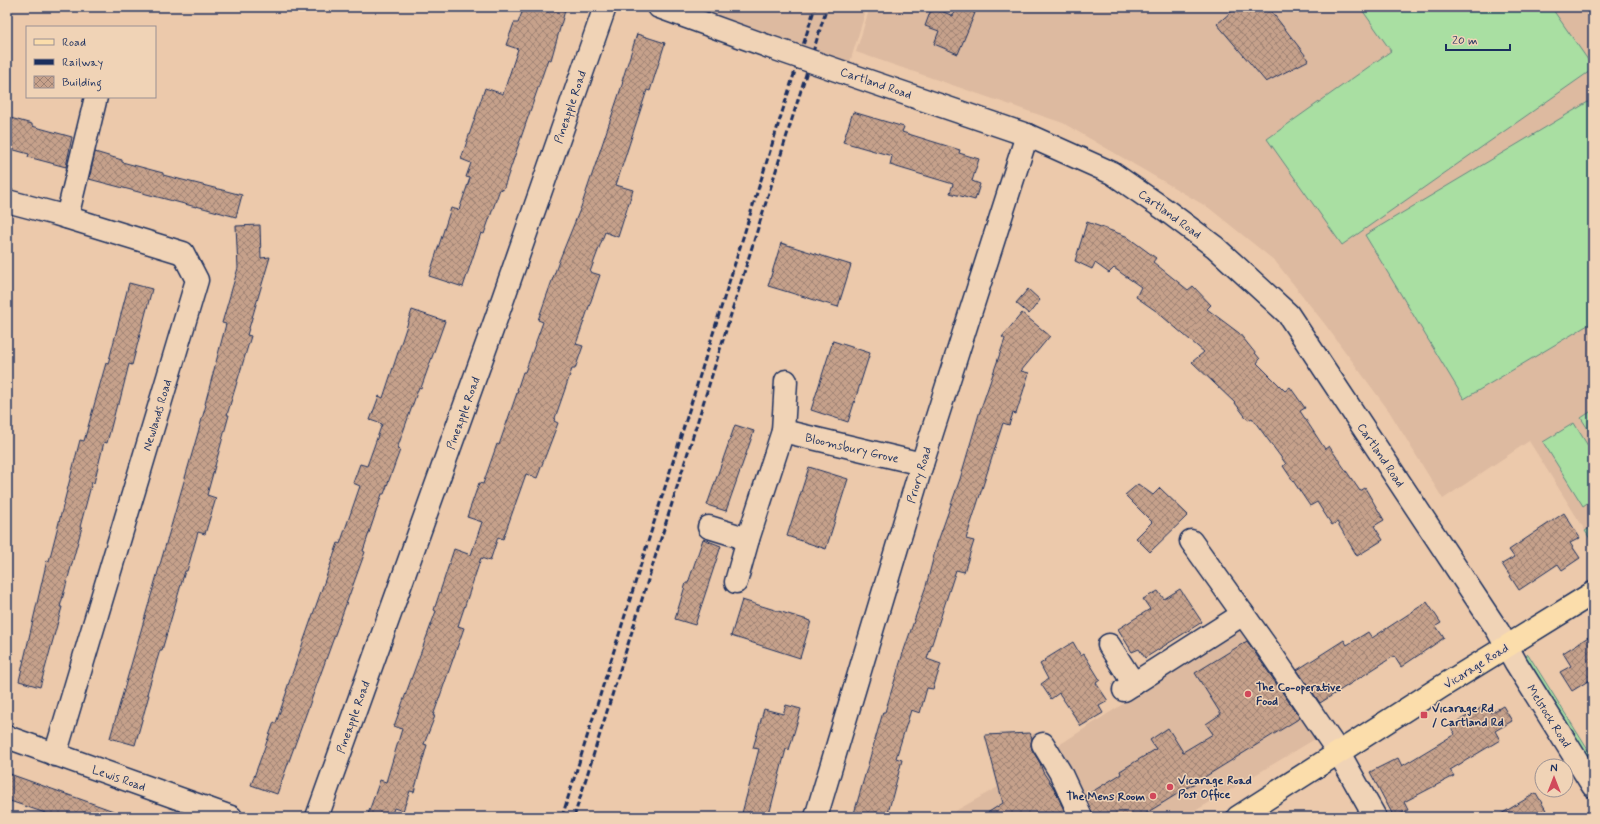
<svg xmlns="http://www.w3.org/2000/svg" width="1600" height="824" font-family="Mynerve,sans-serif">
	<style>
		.built { fill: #ddbaa0 }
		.grass { fill: #a9dfa2; stroke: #628780 }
		.forest { fill: url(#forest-firs); stroke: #628780 }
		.building { fill: url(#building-cross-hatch); stroke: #1b2f5e }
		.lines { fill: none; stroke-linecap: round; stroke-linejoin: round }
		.minor-casing { stroke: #1b2f5e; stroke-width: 25 }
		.major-casing { stroke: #1b2f5e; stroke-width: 25 }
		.minor { stroke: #f0d3b6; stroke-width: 22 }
		.major { stroke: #fbddab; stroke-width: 22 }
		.rail { stroke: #1b2f5e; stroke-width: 3; stroke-dasharray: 6 3; stroke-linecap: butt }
		.minor-bridge-casing { stroke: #1b2f5e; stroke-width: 25; stroke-linecap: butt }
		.minor-bridge { stroke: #f0d3b6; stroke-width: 22 }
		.poi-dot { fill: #d1495b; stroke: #f0d3b6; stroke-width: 1.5 }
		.labels { text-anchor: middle; stroke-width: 3; stroke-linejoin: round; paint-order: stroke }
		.street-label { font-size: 12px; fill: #1b2f5e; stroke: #f0d3b6 }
		.poi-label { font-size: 12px; font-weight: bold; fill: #1b2f5e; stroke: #f0d3b6; text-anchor: start }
	</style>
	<defs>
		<pattern id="forest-firs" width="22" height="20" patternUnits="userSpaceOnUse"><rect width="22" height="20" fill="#a9dfa2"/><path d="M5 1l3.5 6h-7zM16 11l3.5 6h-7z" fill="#91c08e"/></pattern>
		<pattern id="building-cross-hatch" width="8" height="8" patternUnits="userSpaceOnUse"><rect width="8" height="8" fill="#c6a18b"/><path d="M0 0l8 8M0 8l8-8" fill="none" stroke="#a08475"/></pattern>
	</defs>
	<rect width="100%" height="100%" fill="#ecc9ab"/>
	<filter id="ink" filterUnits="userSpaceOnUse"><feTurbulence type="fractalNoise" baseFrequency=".025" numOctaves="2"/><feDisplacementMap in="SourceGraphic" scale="8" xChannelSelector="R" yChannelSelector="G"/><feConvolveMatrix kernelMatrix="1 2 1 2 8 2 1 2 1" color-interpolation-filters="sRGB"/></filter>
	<g filter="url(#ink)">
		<g class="built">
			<path d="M 693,7 L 867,7 L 850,62 Z"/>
			<path d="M 870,7 L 1593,7 L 1593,543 L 1529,441 L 1443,499 L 1389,411 L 1324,323 L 1275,261 L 1209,208 L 1063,123 L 856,52 Z"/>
			<path d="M 1240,629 L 1302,717 L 1315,739 L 1185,817 L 945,817 L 998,787 L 985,735 L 1049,733 L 1059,745 Z"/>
		</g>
		<g class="grass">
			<path d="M 1360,7 L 1551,7 L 1593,67 L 1593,69 L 1342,245 L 1267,139 L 1391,51 Z"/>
			<path d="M 1593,99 L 1593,322 L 1464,399 L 1365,235 Z"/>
			<path d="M 1593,410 L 1593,437 L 1581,418 Z"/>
			<path d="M 1574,423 L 1593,454 L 1593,499 L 1583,506 L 1543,442 Z"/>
			<path d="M 1528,654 L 1593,758 L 1593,770 L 1523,660 Z"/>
		</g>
		<path class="forest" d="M 1593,526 L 1593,543 L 1585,531 Z"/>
		<g class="building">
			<path d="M 524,7 L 566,7 L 551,60 L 548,59 L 503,190 L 500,189 L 484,234 L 481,233 L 463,287 L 429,276 L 451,208 L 459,210 L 470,178 L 466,177 L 471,163 L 461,159 L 485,88 L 503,94 L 518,49 L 506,45 L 514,23 L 518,23 Z"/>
			<path d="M 932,7 L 953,16 L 957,7 L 975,7 L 973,12 L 975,13 L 958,54 L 934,44 L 939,31 L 925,26 Z"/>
			<path d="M 1237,7 L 1268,7 L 1309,60 L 1266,82 L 1217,24 Z"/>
			<path d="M 637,34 L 665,43 L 650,91 L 647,90 L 616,185 L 633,190 L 618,237 L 605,232 L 590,272 L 600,275 L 576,344 L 583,346 L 575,369 L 572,369 L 554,421 L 558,423 L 537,478 L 526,474 L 503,539 L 498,537 L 490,561 L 481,558 L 458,626 L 464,628 L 433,716 L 435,716 L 424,744 L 427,745 L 414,792 L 410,791 L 403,811 L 394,808 L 391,817 L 367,817 L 380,780 L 386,782 L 402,729 L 394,726 L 436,611 L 434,610 L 454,549 L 471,555 L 482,522 L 467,517 L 479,483 L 483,484 L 497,444 L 499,445 L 518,390 L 517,390 L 523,372 L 525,372 L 543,322 L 538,320 L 559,261 L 581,207 L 599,154 L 623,82 L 622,81 Z"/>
			<path d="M 853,112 L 904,127 L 902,132 L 960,150 L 959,153 L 979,159 L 972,181 L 980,184 L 975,200 L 950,193 L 953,184 L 890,165 L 892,156 L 843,142 Z"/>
			<path d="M 7,117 L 32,124 L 32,126 L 72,137 L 66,167 L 28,157 L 29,154 L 7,148 Z"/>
			<path d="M 95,152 L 122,160 L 122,162 L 163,173 L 163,175 L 242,195 L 236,217 L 196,206 L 196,207 L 89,179 Z"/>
			<path d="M 1087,222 L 1126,236 L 1156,258 L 1153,262 L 1188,290 L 1193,286 L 1211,305 L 1207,309 L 1239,333 L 1260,359 L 1257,363 L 1285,391 L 1290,387 L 1305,408 L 1300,411 L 1325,449 L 1329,446 L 1360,491 L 1365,488 L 1384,520 L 1374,526 L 1383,540 L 1357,556 L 1337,522 L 1332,525 L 1317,502 L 1310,506 L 1283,466 L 1286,464 L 1252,418 L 1248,420 L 1235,403 L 1192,362 L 1204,352 L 1156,311 L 1136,297 L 1141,287 L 1114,268 L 1109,273 L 1095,263 L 1092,269 L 1075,261 Z"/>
			<path d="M 260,225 L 261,258 L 270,257 L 247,335 L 251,336 L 227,415 L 229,415 L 207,495 L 216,498 L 205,534 L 198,532 L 187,571 L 185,571 L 162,650 L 160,650 L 147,694 L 149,695 L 135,745 L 110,738 L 206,405 L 205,404 L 226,324 L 222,323 L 238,268 L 236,226 Z"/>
			<path d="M 781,243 L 851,265 L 838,307 L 768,286 Z"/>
			<path d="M 129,283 L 152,289 L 132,365 L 129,364 L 119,404 L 117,404 L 107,443 L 104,442 L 94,483 L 92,482 L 80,527 L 82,527 L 60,607 L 62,607 L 40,687 L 19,681 L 47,560 L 49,561 L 80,440 L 84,441 L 106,363 L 108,364 Z"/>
			<path d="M 1028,289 L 1040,300 L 1029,314 L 1016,303 Z"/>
			<path d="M 412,310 L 445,321 L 421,388 L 419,387 L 397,449 L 400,450 L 384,494 L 382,494 L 363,551 L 365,552 L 277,794 L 251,785 L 274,722 L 276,723 L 287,691 L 286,691 L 338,543 L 340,544 L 360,486 L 353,483 L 360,464 L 367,466 L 382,424 L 370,420 L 379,396 L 383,398 Z"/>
			<path d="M 1022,313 L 1050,336 L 1021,371 L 1029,373 L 1016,414 L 1013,413 L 1009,425 L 1003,423 L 966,539 L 974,541 L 964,572 L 956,570 L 927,659 L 941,664 L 933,689 L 927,688 L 920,713 L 911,710 L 896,758 L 902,760 L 887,817 L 853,817 L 883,712 L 885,712 L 903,653 L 926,586 L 937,544 L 960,479 L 979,414 L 1005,339 L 1002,337 Z"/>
			<path d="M 833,341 L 870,353 L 848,422 L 811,410 Z"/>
			<path d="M 735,425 L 754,431 L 726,511 L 707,505 Z"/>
			<path d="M 809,467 L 848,479 L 826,549 L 787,536 Z"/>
			<path d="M 1138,484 L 1153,495 L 1160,488 L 1188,515 L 1150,552 L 1136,538 L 1152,522 L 1125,495 Z"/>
			<path d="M 1564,513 L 1580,538 L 1570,543 L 1580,558 L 1562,570 L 1558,564 L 1519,590 L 1502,564 L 1514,557 L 1509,550 Z"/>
			<path d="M 703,539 L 721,546 L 695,625 L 675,619 L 686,583 L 688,583 Z"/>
			<path d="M 1180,589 L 1202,622 L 1145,658 L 1139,649 L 1132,652 L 1118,629 L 1150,609 L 1143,599 L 1158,591 L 1164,599 Z"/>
			<path d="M 742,600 L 811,621 L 800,658 L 731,636 Z"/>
			<path d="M 1427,602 L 1441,623 L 1436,626 L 1444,638 L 1401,667 L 1394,656 L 1320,703 L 1297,670 L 1344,640 L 1347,645 L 1368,632 L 1372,638 Z"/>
			<path d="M 1593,634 L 1593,678 L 1572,691 L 1560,672 L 1571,666 L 1563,653 Z"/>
			<path d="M 1247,641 L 1300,718 L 1140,817 L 1093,817 L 1085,796 L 1121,774 L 1120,771 L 1156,749 L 1150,740 L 1168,728 L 1183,752 L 1213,734 L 1206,724 L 1221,714 L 1195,673 Z"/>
			<path d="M 1073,642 L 1081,656 L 1084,654 L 1100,680 L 1096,683 L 1108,701 L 1099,706 L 1103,713 L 1081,726 L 1059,693 L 1051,699 L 1041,684 L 1048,679 L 1040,664 L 1045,661 L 1044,660 Z"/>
			<path d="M 786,705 L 801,709 L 789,750 L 786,749 L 770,811 L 768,811 L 766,817 L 741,817 L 759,749 L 753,748 L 764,709 L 783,714 Z"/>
			<path d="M 1486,705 L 1491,713 L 1503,706 L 1512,721 L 1495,731 L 1500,740 L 1450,770 L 1454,776 L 1404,802 L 1408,810 L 1394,817 L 1370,772 L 1398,758 L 1402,766 L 1455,734 L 1450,726 Z"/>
			<path d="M 1030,733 L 1032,738 L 1031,745 L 1032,750 L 1040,763 L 1043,772 L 1055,790 L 1067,817 L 981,817 L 1003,803 L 985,735 Z"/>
			<path d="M 7,773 L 122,814 L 122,817 L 57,817 L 7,800 Z"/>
			<path d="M 1536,793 L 1550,817 L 1496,817 Z"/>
		</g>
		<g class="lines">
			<defs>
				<g id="minor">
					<path d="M 659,7 L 767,46"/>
					<path d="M 848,74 L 1027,135 L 1112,173 L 1167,211 L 1215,247 L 1288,314 L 1498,631 L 1516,663 L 1593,786"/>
					<path d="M 7,201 L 56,214 L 183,253 L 197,280 L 55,755"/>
					<path d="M 67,217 L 96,97"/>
					<path d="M 783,431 L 922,464"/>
					<path d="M 709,527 L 748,539"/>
					<path d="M 1191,541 L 1268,649 L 1339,753 L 1375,817"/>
					<path d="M 736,582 L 748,539 L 783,431 L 786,381"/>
					<path d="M 1109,645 L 1134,684"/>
					<path d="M 1124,690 L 1243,614"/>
					<path d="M 7,737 L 231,817"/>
					<path d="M 1043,744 L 1060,772 L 1081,817"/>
					<path d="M 317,817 L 497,316 L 605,7"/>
					<path d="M 816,817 L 922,464 L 1027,135"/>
				</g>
				<path id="major" d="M 1238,817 L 1441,687 L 1593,593"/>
			</defs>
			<use href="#minor" class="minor-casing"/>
			<use href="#major" class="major-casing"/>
			<use href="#minor" class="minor"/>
			<use href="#major" class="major"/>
			<g class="rail">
				<path d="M 562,817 L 815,7"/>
				<path d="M 574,817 L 827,7"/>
			</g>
			<defs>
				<path id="minor-bridge" d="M 767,46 L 848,74"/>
			</defs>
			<use href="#minor-bridge" class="minor-bridge-casing"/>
			<use href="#minor-bridge" class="minor-bridge"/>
		</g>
	</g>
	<g class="poi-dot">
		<circle cx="1248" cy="694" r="4"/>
		<rect x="1420" y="711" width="8" height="8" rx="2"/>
		<circle cx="1170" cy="787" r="4"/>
		<circle cx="1153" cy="796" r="4"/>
	</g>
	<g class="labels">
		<g class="street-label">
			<text transform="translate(876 83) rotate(19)" y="4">Cartland Road</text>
			<text transform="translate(570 107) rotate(-71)" y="4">Pineapple Road</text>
			<text transform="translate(1170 214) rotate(36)" y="4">Cartland Road</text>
			<text transform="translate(463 413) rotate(-70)" y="4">Pineapple Road</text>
			<text transform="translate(157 415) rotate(-73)" y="4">Newlands Road</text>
			<text transform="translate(852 448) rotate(13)" y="4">Bloomsbury Grove</text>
			<text transform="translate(1381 455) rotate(56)" y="4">Cartland Road</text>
			<text transform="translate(919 475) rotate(-73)" y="4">Priory Road</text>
			<text transform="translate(1476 666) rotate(-32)" y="4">Vicarage Road</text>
			<text transform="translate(1549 716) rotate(58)" y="4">Melstock Road</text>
			<text transform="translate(353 717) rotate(-70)" y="4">Pineapple Road</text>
			<text transform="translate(119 778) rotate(19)" y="4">Lewis Road</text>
		</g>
		<g class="poi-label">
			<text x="1256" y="691">The Co-operative<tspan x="1256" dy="14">Food</tspan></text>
			<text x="1432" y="712">Vicarage Rd<tspan x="1432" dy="14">/ Cartland Rd</tspan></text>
			<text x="1178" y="784">Vicarage Road<tspan x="1178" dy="14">Post Office</tspan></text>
			<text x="1145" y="800" text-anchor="end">The Mens Room</text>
		</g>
	</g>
	<rect width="1600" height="824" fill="none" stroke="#f0d3b6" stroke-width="24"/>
	<rect x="12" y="12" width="1576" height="800" fill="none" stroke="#1b2f5e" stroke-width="1.5" filter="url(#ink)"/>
	<rect x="26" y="26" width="130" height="72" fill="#f0d3b6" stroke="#9b9193"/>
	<rect x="34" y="39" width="20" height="6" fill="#fbddab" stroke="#9b9193"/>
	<text x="62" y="46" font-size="12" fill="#1b2f5e">Road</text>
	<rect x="34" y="59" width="20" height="6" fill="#1b2f5e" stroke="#9b9193"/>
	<text x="62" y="66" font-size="12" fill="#1b2f5e">Railway</text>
	<rect x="34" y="76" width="20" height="12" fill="url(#building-cross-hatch)" stroke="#9b9193"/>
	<text x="62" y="86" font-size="12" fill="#1b2f5e">Building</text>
	<g transform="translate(1554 778)"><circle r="19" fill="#f0d3b6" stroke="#9b9193"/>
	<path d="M0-3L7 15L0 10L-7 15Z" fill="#d1495b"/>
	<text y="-6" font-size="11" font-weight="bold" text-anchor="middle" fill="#1b2f5e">N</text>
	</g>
	<path d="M1446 44v6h64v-6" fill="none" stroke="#1b2f5e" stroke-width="2"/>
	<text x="1452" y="44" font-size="12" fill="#1b2f5e" stroke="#f0d3b6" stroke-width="3" paint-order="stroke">20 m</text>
</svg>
